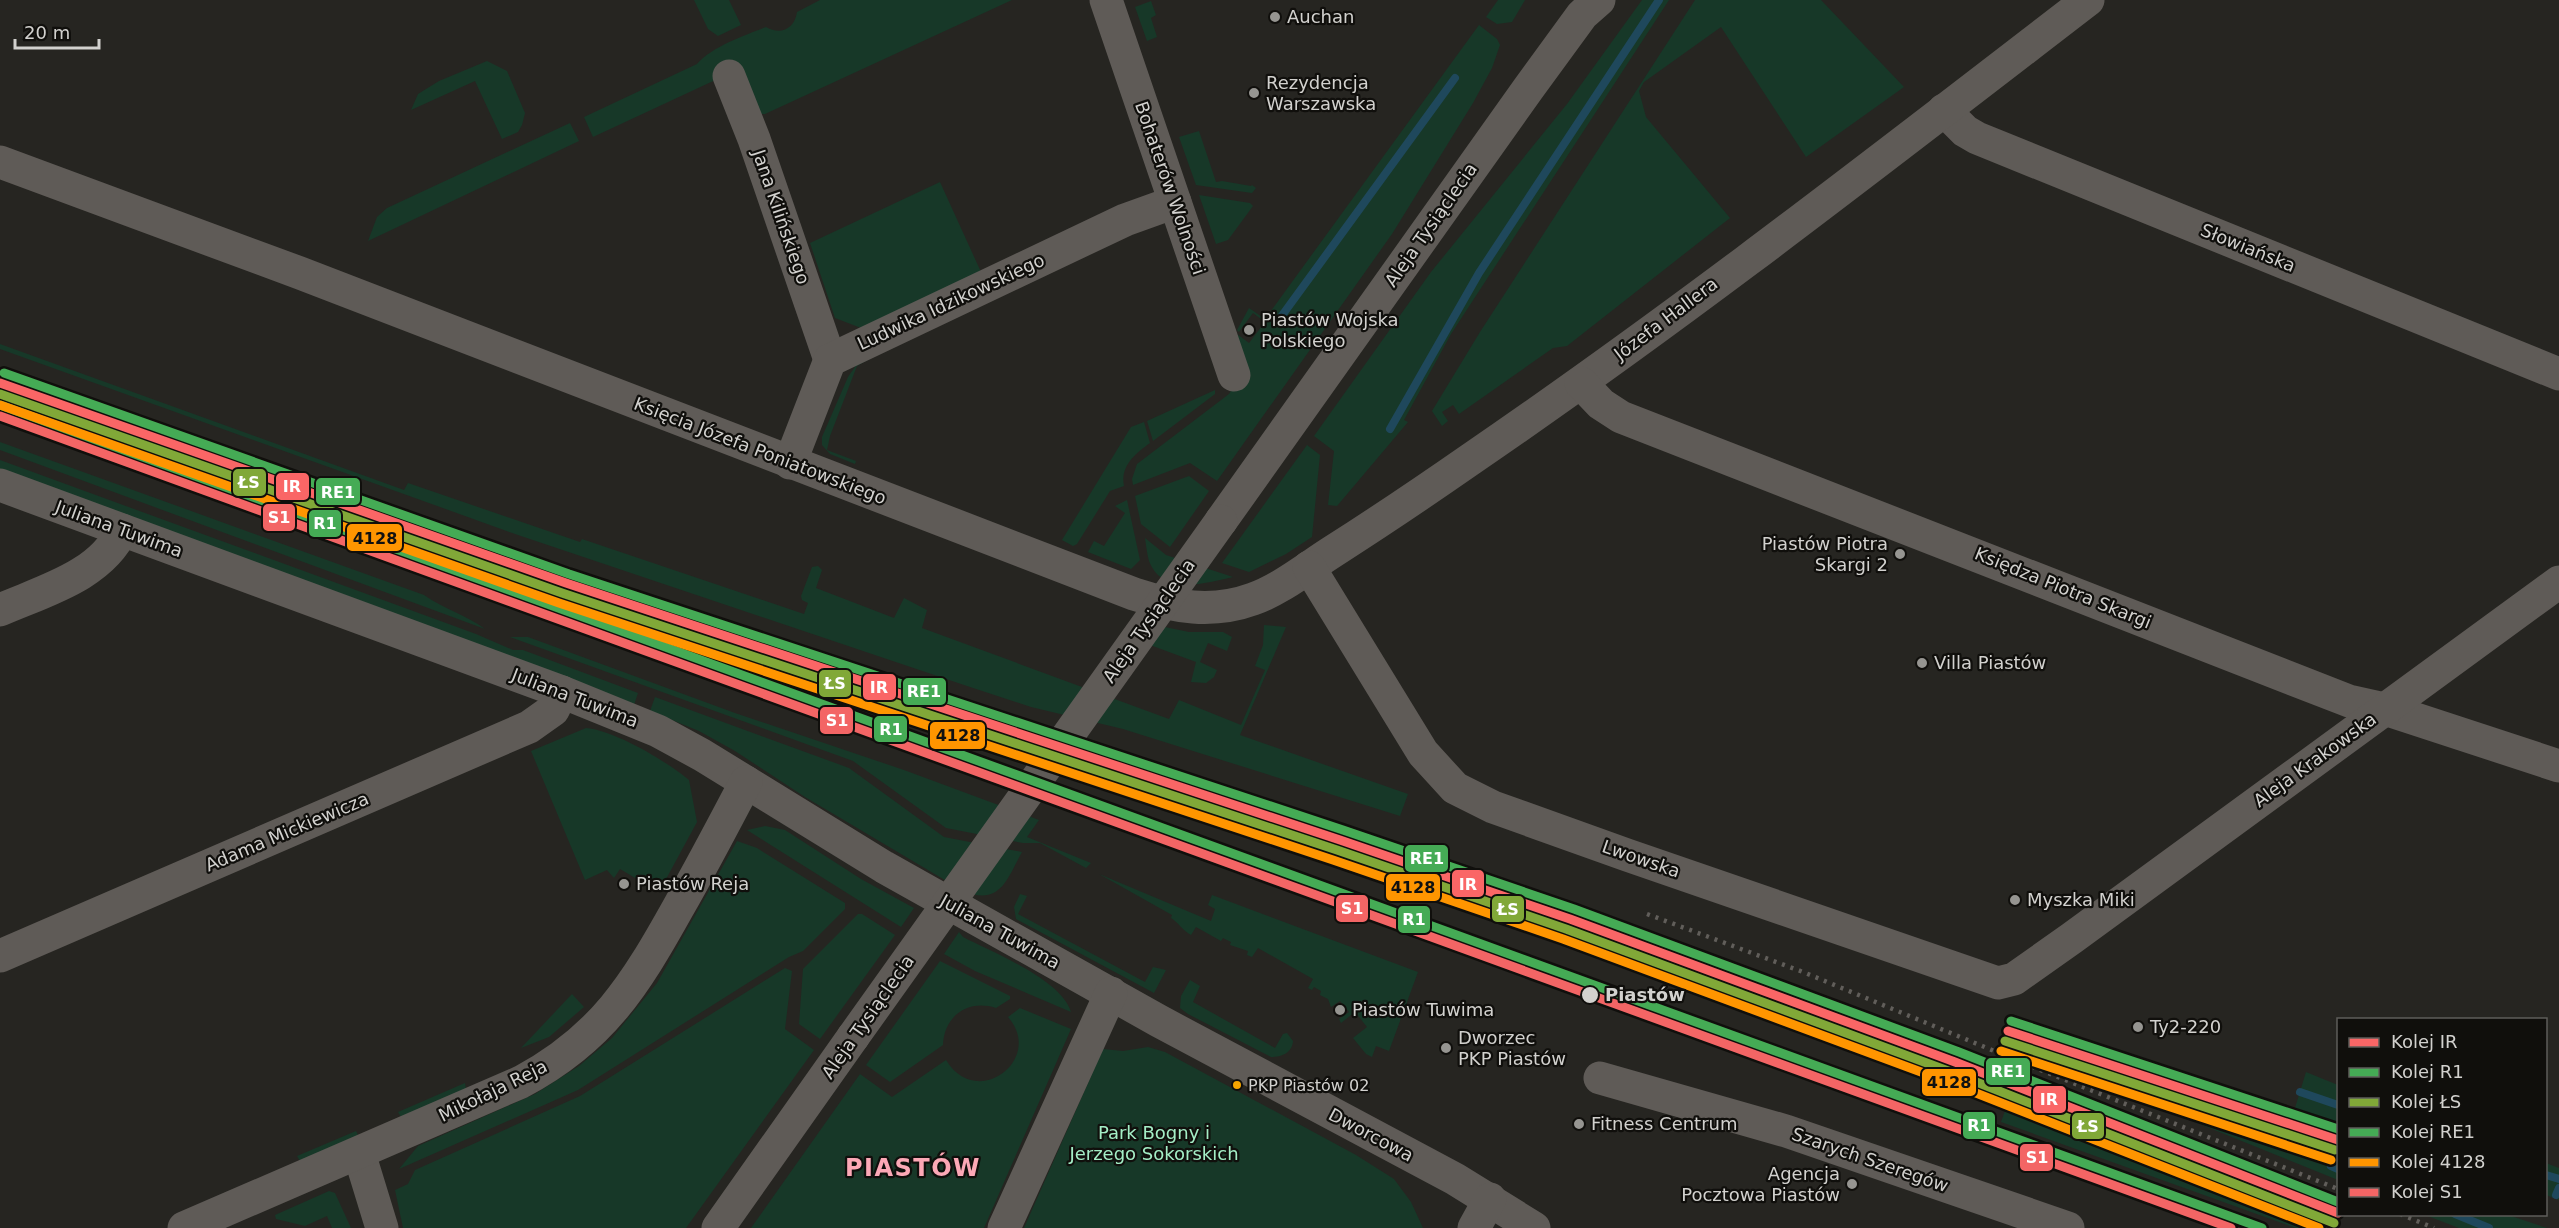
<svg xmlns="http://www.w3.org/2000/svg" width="2559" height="1228" font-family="'DejaVu Sans',sans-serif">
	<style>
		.green { fill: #173828 }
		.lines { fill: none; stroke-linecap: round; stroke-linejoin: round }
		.stream { stroke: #1f485c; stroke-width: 8 }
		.minor { stroke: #5f5b57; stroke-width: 33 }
		.rail { stroke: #615e5a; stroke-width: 4.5; stroke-dasharray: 3 6; stroke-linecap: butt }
		.minor-bridge { stroke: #5f5b57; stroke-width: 33 }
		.rail-1-casing { stroke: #100f0c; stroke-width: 14 }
		.rail-2-casing { stroke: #100f0c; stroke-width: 14 }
		.rail-3-casing { stroke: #100f0c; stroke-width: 14 }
		.rail-4-casing { stroke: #100f0c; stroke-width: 14 }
		.rail-5-casing { stroke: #100f0c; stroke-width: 14 }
		.rail-6-casing { stroke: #100f0c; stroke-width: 14 }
		.rail-1 { stroke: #fa6666; stroke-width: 9 }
		.rail-2 { stroke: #45ab55; stroke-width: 9 }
		.rail-3 { stroke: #81a838; stroke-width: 9 }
		.rail-4 { stroke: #45ab55; stroke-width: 9 }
		.rail-5 { stroke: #ff9500; stroke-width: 9 }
		.rail-6 { stroke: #f36565; stroke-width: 9 }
		.poi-dot { fill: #969591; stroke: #100f0c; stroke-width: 2 }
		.stop-dot { fill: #d2d1ce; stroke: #100f0c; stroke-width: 2 }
		.bus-dot { fill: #f7a600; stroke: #100f0c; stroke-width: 2 }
		.labels { text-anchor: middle; stroke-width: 4.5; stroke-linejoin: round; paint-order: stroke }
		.bus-label { font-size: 16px; fill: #d2d1ce; stroke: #100f0c; text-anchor: start }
		.poi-label { font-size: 18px; fill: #d2d1ce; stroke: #100f0c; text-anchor: start }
		.street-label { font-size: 18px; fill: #d2d1ce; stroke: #100f0c }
		.stop-label { font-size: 18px; font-weight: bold; fill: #d2d1ce; stroke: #100f0c; text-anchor: start }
		.park-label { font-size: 18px; fill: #a4eec6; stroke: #100f0c }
		.district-label { font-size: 24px; font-weight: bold; letter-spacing: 1.5px; fill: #fca8b6; stroke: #100f0c }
		.line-badge { stroke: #100f0c; stroke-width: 2 }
		.badge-label { font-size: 16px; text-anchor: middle; font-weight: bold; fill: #fff }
		.pale-badge-label { font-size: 16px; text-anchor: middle; font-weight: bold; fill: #111 }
	</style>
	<rect width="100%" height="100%" fill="#262521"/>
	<g class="green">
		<path d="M 694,0 L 729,0 L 741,25 L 718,36 L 708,29 Z"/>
		<path d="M 820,0 L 1012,0 L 765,114 L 760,114 L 739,69 L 593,137 L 584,117 L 697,64 C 713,46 744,36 766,27 C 781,36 795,28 797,12 Z"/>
		<path d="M 1498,0 L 1525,0 L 1512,22 L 1497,24 L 1486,17 Z"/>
		<path d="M 1642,0 L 1669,0 L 1451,334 L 1404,420 L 1408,422 L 1337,506 L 1328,505 L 1334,451 L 1314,436 L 1431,272 L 1567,104 Z"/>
		<path d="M 1695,0 L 1821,0 L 1904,87 L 1806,157 L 1721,27 L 1644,82 L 1639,91 L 1646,117 L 1730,218 L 1567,346 L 1553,348 L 1459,414 L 1453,405 L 1442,412 L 1448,421 L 1442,426 L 1432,411 L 1480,332 Z"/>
		<path d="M 1151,1 L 1156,15 L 1151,18 L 1157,37 L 1147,41 L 1135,7 Z"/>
		<path d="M 1479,25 L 1497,39 L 1500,45 L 1492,68 L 1473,103 L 1392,234 L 1217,481 L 1190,463 L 1133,485 L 1132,479 L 1137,464 L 1229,394 L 1245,368 L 1237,334 L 1249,343 L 1265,322 L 1253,313 L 1239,332 L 1237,330 L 1249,308 L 1265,319 Z"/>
		<path d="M 487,61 L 507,71 L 525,113 L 522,125 L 518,132 L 502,139 L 475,81 L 411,110 L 418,94 L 439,81 Z"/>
		<path d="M 570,123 L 579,141 L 368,241 L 377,217 L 387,208 Z"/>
		<path d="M 1199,131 L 1216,182 L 1222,181 L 1251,186 L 1252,185 L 1256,188 L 1252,193 L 1196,185 L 1179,137 Z"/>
		<path d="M 940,182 L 981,272 L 861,328 L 835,318 L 810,243 Z"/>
		<path d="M 1199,195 L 1250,203 L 1253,206 L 1228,240 L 1216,244 Z"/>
		<path d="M 898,343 L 857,366 L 830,436 L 827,450 L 856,461 L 855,464 L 830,454 L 822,445 L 822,437 L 848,377 L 857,364 Z"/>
		<path d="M 0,344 L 404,490 L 408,483 L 580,542 L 582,539 L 804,614 L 808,603 L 802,600 L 801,596 L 812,567 L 818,566 L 822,570 L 816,588 L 894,618 L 904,598 L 927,610 L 922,628 L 1169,719 L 1179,700 L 1241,725 L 1265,670 L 1255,666 L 1263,645 L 1264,625 L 1286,627 L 1240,735 L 1408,794 L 1400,816 L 1123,729 L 1031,707 L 967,686 L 518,535 L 0,349 Z"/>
		<path d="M 1215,390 L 1215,394 L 1153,441 L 1147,421 Z"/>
		<path d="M 1144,422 L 1150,443 C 1135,454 1120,466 1124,486 L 1110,491 L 1077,544 L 1073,546 L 1062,540 L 1131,427 Z"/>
		<path d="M 0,442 L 424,595 C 444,609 466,615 485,629 L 0,450 Z"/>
		<path d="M 1307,445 L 1320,455 L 1312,537 L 1286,554 L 1249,572 L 1222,563 Z"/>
		<path d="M 0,460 L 476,634 L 513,650 L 523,650 L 638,693 L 634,705 L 0,473 Z"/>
		<path d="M 1189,476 L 1209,491 L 1170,547 L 1141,524 L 1135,496 Z"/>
		<path d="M 1127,500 L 1140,560 L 1131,569 L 1088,552 L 1094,541 L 1104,546 L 1125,513 L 1115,506 Z"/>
		<path d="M 1145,538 L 1166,555 L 1233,577 C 1205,583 1163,597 1149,561 C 1147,554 1146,545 1145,538 Z"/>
		<path d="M 1160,626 L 1189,632 L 1223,632 L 1232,637 L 1227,651 L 1208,643 L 1200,662 L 1217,670 L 1214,677 L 1206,683 L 1191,682 L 1196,662 L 1123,635 Z"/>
		<path d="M 510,637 L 528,637 L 735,713 L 904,770 L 1039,820 L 1027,837 L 1091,863 L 1086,868 L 1040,843 L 1023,843 L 946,828 L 853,761 Z"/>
		<path d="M 655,697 L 849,768 L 944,837 L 1022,852 C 1007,879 1001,905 965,892 L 805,797 L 735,751 L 699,731 L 650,711 Z"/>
		<path d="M 586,728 C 614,730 668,762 689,780 L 697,822 L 659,892 L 620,869 L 614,878 L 607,870 L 585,880 L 531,751 Z"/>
		<path d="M 765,826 L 785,830 L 861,879 L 914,908 L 901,927 L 747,830 Z"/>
		<path d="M 737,841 L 757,848 L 845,903 L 845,909 L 803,951 L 789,957 L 578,1090 L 399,1169 L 418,1146 L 535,1094 L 579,1066 L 612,1038 L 657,983 Z"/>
		<path d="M 1099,874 L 1211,921 L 1215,909 L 1208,905 L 1212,895 L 1418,972 L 1389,1051 L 1376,1046 L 1372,1057 L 1366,1054 L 1353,1038 L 1367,1027 L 1355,1012 L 1341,1023 L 1339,1019 L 1349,1012 L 1340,1001 L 1331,1007 L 1328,999 L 1320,995 L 1321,991 L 1314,987 L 1312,990 L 1308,988 L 1313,979 L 1258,948 L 1252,957 L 1247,955 L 1248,951 L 1230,945 L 1231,942 L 1223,938 L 1221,941 L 1196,927 L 1191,935 C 1183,931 1179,923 1171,918 L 1172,915 Z"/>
		<path d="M 1020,894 L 1027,896 L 1018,914 L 1145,982 L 1153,967 L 1166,970 L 1154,993 L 1016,919 L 1014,907 Z"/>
		<path d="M 858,914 L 862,914 L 895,935 L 820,1039 L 799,1024 L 803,969 Z"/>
		<path d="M 959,932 L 963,937 C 992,952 1062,980 1071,1012 L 975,971 L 944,954 Z"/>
		<path d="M 940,961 L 1010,996 L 1010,999 L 996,1008 C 968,999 944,1016 943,1045 L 890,1082 L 866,1065 Z"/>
		<path d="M 785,968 L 792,971 L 785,1029 L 814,1050 L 686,1228 L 403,1228 L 395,1190 L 408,1184 L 415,1170 L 580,1096 Z"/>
		<path d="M 1190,980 L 1200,986 L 1193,1002 L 1275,1048 L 1283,1034 L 1287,1033 L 1293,1041 C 1292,1053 1282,1057 1271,1057 L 1188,1014 L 1180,1008 L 1181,996 Z"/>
		<path d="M 1720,989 L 2048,1110 L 2339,1228 L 2296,1228 L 2001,1122 L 2008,1102 L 1717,996 Z"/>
		<path d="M 572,994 L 584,1007 L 549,1037 L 521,1048 Z"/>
		<path d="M 1020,1008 L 1071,1029 L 984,1228 L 751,1228 L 860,1074 L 892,1097 L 946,1060 C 977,1111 1045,1059 1008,1017 Z"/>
		<path d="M 1148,1047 L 1165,1052 L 1356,1155 L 1394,1179 L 1411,1202 L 1423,1228 L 1024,1228 L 1103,1049 L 1123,1051 Z"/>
		<path d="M 1997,1048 L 2172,1101 L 2338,1157 L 2338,1180 L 2165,1110 Z"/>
		<path d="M 2306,1072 L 2338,1085 L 2338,1125 L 2294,1111 Z"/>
		<path d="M 465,1083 L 466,1089 L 401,1117 L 398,1112 Z"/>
		<path d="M 356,1131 L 358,1135 L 300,1161 L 297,1156 Z"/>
		<path d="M 2546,1163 L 2559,1168 L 2559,1200 L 2546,1195 Z"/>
		<path d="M 329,1191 L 335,1193 L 351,1228 L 332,1228 L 327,1216 L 305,1226 L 276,1219 L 275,1215 Z"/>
		<path d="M 2425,1215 L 2508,1215 L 2547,1228 L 2459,1228 Z"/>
	</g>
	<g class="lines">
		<g class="stream">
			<path d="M 1278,321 L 1455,78"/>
			<path d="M 1390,429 L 1479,273 L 1659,0"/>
			<path d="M 2300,1092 L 2338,1105"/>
			<path d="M 2331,1166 L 2338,1169"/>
			<path d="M 2546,1175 L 2559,1179"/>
			<path d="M 2556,1195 L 2559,1188"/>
			<path d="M 2455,1214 L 2489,1228"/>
		</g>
		<g class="minor">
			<path d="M 1106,0 L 1234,375"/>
			<path d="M 729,76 L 754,139 L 830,360"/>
			<path d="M 1944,110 L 1965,131 L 1977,138 L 2559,374"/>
			<path d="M 0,162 L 300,273 L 1134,594 C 1174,607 1212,614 1253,599 C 1281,589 1307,568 1332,552 C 1379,522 1425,491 1471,459 C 1683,314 1885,156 2088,0"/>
			<path d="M 1581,383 L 1601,404 L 1621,417 L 2349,701 L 2385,709 L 2559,766"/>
			<path d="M 790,463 L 830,360 L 1125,220 L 1175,202"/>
			<path d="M 0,485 L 562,692 L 658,731 L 702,755 L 884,867 L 1159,1021 L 1455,1179 L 1534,1228"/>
			<path d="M 1221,521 L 1528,89 L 1582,15 L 1599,0"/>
			<path d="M 1309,567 L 1423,753 L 1455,788 L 1493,807 L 1627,855 L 1998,983 L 2014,979 L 2072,938 L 2559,582"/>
			<path d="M 0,610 C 43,591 101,576 122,530"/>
			<path d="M 0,956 L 529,727 L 553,710 L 562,692"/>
			<path d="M 1600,1078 L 1786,1131 L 2068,1228"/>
			<path d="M 359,1153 L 382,1228"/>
			<path d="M 184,1228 L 521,1082 C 602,1039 635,985 678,908 C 702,866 724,824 746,782"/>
			<path d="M 718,1228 L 853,1037"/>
			<path d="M 1004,1228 L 1111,993"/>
			<path d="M 1474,1228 L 1490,1199"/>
		</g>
		<g class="rail">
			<path d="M 1647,914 L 1803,972 L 2033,1067 L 2338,1189"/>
			<path d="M 2400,1214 L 2434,1228"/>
		</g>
		<path class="minor-bridge" d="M 853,1037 L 1221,521"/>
		<defs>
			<g id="rail-1">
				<path d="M 0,383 L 566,583 L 1340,840 L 1570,919 L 1955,1062 L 2338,1213"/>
				<path d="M 2008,1031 L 2338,1140"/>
			</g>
			<path id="rail-2" d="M 0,405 L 2262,1228"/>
			<g id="rail-3">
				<path d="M 0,394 L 562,593 L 1337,850 L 1566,929 L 1951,1072 L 2334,1223"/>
				<path d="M 2005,1041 L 2335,1150"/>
			</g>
			<g id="rail-4">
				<path d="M 4,373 L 569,574 L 1343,830 L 1574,909 L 1959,1052 L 2338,1202"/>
				<path d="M 2011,1021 L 2338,1129"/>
			</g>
			<g id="rail-5">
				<path d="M 0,405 L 559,603 L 1333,860 L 1563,939 L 1948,1082 L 2319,1228"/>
				<path d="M 2001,1051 L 2331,1160"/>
			</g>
			<path id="rail-6" d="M 0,416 L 2231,1228"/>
		</defs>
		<use href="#rail-1" class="rail-1-casing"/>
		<use href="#rail-2" class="rail-2-casing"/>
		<use href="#rail-3" class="rail-3-casing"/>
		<use href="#rail-4" class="rail-4-casing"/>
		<use href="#rail-5" class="rail-5-casing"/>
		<use href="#rail-6" class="rail-6-casing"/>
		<use href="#rail-1" class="rail-1"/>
		<use href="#rail-2" class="rail-2"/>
		<use href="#rail-3" class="rail-3"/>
		<use href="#rail-4" class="rail-4"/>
		<use href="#rail-5" class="rail-5"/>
		<use href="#rail-6" class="rail-6"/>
	</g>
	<g class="poi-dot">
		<circle cx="1275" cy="17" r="6"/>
		<circle cx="1254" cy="93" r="6"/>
		<circle cx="1249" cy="330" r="6"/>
		<circle cx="1900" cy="554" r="6"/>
		<circle cx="1922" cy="663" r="6"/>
		<circle cx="624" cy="884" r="6"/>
		<circle cx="2015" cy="900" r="6"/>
		<circle cx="1340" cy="1010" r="6"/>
		<circle cx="2138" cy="1027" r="6"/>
		<circle cx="1446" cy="1048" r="6"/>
		<circle cx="1579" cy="1124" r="6"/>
		<circle cx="1852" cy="1184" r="6"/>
	</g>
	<circle class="stop-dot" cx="1590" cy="995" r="9"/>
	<circle class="bus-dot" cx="1237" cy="1085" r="5"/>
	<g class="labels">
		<g class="bus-label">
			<text x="1248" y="1091">PKP Piastów 02</text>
		</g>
		<g class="poi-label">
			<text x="1287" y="23">Auchan</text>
			<text x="1266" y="89">Rezydencja<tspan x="1266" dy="21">Warszawska</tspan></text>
			<text x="1261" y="326">Piastów Wojska<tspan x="1261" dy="21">Polskiego</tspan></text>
			<text x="1888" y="550" text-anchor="end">Piastów Piotra<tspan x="1888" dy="21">Skargi 2</tspan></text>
			<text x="1934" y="669">Villa Piastów</text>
			<text x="636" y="890">Piastów Reja</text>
			<text x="2027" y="906">Myszka Miki</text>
			<text x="1352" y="1016">Piastów Tuwima</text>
			<text x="2150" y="1033">Ty2-220</text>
			<text x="1458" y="1044">Dworzec<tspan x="1458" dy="21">PKP Piastów</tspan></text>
			<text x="1591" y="1130">Fitness Centrum</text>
			<text x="1840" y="1180" text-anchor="end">Agencja<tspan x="1840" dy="21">Pocztowa Piastów</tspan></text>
		</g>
		<g class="street-label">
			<text transform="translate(1170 188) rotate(71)" y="6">Bohaterów Wolności</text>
			<text transform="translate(781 217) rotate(71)" y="6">Jana Kilińskiego</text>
			<text transform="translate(1431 225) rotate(-55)" y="6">Aleja Tysiąclecia</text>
			<text transform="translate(2248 248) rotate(22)" y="6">Słowiańska</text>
			<text transform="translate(951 302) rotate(-25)" y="6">Ludwika Idzikowskiego</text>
			<text transform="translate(1666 319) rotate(-37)" y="6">Józefa Hallera</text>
			<text transform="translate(760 451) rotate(21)" y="6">Księcia Józefa Poniatowskiego</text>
			<text transform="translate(119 529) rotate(20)" y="6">Juliana Tuwima</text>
			<text transform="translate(2063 588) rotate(22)" y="6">Księdza Piotra Skargi</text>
			<text transform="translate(1149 621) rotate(-55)" y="6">Aleja Tysiąclecia</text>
			<text transform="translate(575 698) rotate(21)" y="6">Juliana Tuwima</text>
			<text transform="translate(2315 760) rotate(-36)" y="6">Aleja Krakowska</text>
			<text transform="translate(287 832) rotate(-23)" y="6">Adama Mickiewicza</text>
			<text transform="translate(1641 859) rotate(19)" y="6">Lwowska</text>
			<text transform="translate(1000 932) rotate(29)" y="6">Juliana Tuwima</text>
			<text transform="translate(868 1017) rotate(-55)" y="6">Aleja Tysiąclecia</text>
			<text transform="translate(493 1091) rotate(-26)" y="6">Mikołaja Reja</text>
			<text transform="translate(1371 1135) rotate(28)" y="6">Dworcowa</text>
			<text transform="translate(1870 1160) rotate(19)" y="6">Szarych Szeregów</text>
		</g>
		<g class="stop-label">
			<text x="1605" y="1001">Piastów</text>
		</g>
		<g class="park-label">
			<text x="1154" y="1139">Park Bogny i<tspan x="1154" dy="21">Jerzego Sokorskich</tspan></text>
		</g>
		<g class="district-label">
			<text x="913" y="1176">PIASTÓW</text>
		</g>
	</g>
	<g class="line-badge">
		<rect x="232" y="468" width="35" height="29" rx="6" fill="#81a838"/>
		<rect x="275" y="472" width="35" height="29" rx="6" fill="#fa6666"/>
		<rect x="315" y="477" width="46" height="29" rx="6" fill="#45ab55"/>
		<rect x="262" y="503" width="34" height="29" rx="6" fill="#f36565"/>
		<rect x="308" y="509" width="34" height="29" rx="6" fill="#45ab55"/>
		<rect x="346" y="523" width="57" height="29" rx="6" fill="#ff9500"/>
		<rect x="818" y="669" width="34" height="29" rx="6" fill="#81a838"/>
		<rect x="862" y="673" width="35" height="28" rx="6" fill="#fa6666"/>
		<rect x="902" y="677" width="45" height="29" rx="6" fill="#45ab55"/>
		<rect x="819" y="706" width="35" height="29" rx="6" fill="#f36565"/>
		<rect x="873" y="715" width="35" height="28" rx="6" fill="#45ab55"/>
		<rect x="929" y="721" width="57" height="29" rx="6" fill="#ff9500"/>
		<rect x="1404" y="844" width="45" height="29" rx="6" fill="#45ab55"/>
		<rect x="1451" y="869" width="34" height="29" rx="6" fill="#fa6666"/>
		<rect x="1385" y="873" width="56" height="29" rx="6" fill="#ff9500"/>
		<rect x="1335" y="894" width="34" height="29" rx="6" fill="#f36565"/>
		<rect x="1491" y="895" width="34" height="28" rx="6" fill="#81a838"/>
		<rect x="1397" y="905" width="34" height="29" rx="6" fill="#45ab55"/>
		<rect x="1985" y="1057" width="46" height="29" rx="6" fill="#45ab55"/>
		<rect x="1921" y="1068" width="56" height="29" rx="6" fill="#ff9500"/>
		<rect x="2032" y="1085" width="35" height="29" rx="6" fill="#fa6666"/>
		<rect x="1962" y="1111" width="34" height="29" rx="6" fill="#45ab55"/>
		<rect x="2071" y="1112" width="34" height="28" rx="6" fill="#81a838"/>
		<rect x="2019" y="1143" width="35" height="29" rx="6" fill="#f36565"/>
	</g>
	<g class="badge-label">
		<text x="249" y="488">ŁS</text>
		<text x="292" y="492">IR</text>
		<text x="338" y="498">RE1</text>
		<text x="279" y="523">S1</text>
		<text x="325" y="529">R1</text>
		<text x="835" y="689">ŁS</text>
		<text x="879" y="693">IR</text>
		<text x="924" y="697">RE1</text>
		<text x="837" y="726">S1</text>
		<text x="891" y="735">R1</text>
		<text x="1427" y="864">RE1</text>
		<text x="1468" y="890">IR</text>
		<text x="1352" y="914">S1</text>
		<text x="1508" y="915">ŁS</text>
		<text x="1414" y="925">R1</text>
		<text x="2008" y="1077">RE1</text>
		<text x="2049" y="1105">IR</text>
		<text x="1979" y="1131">R1</text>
		<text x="2088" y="1132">ŁS</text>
		<text x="2037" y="1163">S1</text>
	</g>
	<g class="pale-badge-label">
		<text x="375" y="544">4128</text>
		<text x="958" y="741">4128</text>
		<text x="1413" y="893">4128</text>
		<text x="1949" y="1088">4128</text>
	</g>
	<rect x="2337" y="1018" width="210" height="198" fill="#100f0c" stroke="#5e5d5a" stroke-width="1.5"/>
	<rect x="2349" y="1038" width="30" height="9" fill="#fa6666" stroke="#5e5d5a" stroke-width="1.5"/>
	<text x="2391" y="1048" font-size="18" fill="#d2d1ce">Kolej IR</text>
	<rect x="2349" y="1068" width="30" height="9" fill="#45ab55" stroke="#5e5d5a" stroke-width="1.5"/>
	<text x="2391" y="1078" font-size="18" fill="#d2d1ce">Kolej R1</text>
	<rect x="2349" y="1098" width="30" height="9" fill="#81a838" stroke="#5e5d5a" stroke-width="1.5"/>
	<text x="2391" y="1108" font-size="18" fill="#d2d1ce">Kolej ŁS</text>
	<rect x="2349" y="1128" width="30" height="9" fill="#45ab55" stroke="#5e5d5a" stroke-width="1.5"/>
	<text x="2391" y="1138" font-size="18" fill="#d2d1ce">Kolej RE1</text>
	<rect x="2349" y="1158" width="30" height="9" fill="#ff9500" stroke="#5e5d5a" stroke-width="1.5"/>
	<text x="2391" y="1168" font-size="18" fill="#d2d1ce">Kolej 4128</text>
	<rect x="2349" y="1188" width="30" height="9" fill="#f36565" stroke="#5e5d5a" stroke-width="1.5"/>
	<text x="2391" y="1198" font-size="18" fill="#d2d1ce">Kolej S1</text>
	<path d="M15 39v9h84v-9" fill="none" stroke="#d2d1ce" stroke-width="3"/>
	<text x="24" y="39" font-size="18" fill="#d2d1ce" stroke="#100f0c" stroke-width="4.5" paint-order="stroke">20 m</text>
</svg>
